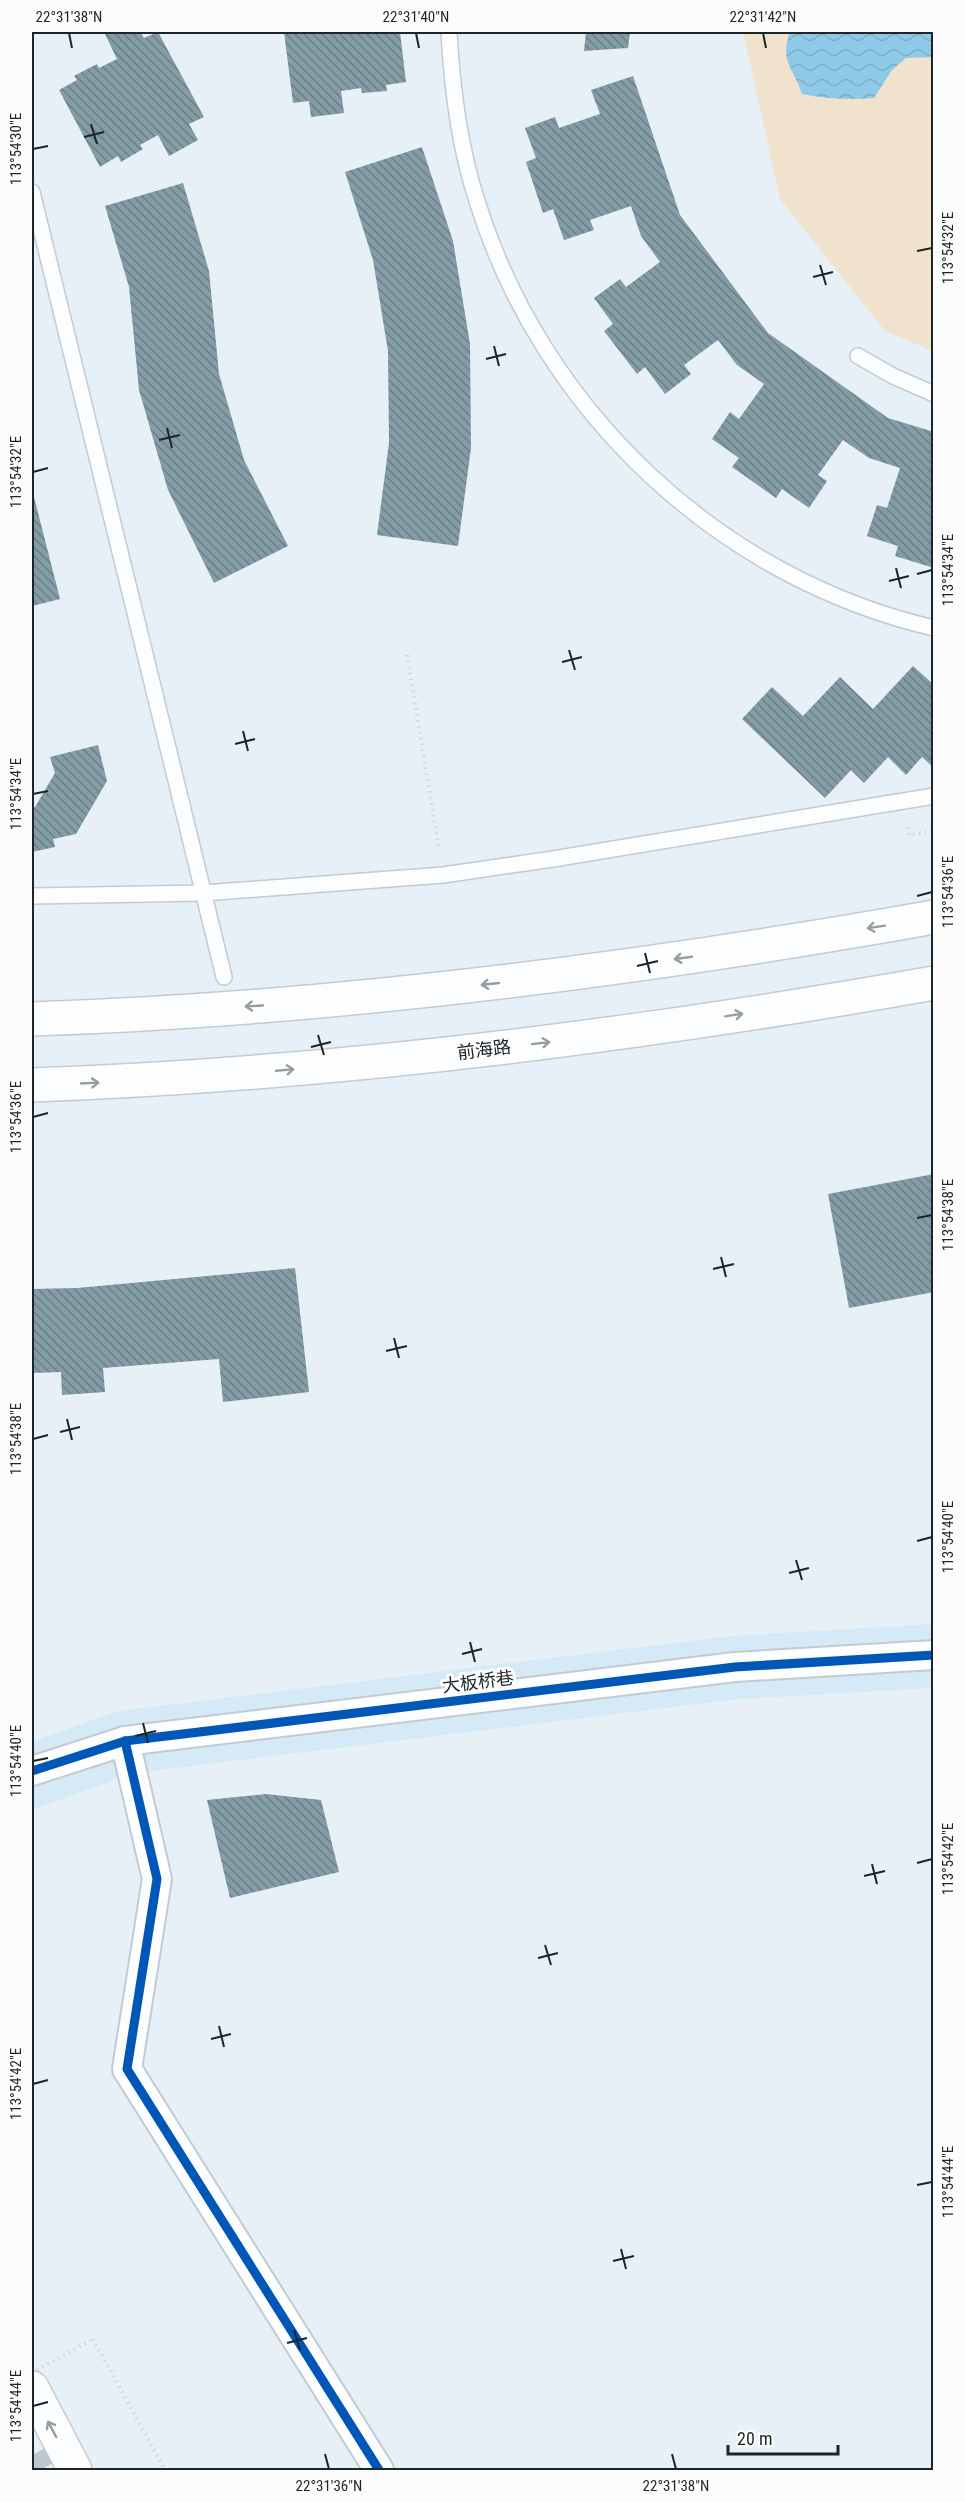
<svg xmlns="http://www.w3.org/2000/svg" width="965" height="2502" font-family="'Roboto Condensed','Noto Sans SC',sans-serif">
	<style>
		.built { fill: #d5eaf6 }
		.green { fill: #f0e2cc }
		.water { fill: url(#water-waves) }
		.building { fill: url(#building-back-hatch) }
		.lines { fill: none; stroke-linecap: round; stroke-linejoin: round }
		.trunk-tunnel { stroke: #bec7cd; stroke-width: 33; stroke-dasharray: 33 16; stroke-linecap: butt }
		.service-casing { stroke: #c3cbd0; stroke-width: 18 }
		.minor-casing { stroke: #c3cbd0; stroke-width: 32 }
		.secondary-casing { stroke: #c3cbd0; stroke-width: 36 }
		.primary-casing { stroke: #c3cbd0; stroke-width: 36 }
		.path { stroke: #d4d7d9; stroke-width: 4; stroke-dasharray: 1.5 4.5; stroke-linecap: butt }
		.service { stroke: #fbfdfe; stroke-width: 15 }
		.minor { stroke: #fbfdfe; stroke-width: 28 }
		.secondary { stroke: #fbfdfe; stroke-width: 33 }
		.primary { stroke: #fbfdfe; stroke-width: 33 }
		.path-bridge { stroke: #d4d7d9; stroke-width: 4; stroke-dasharray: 1.5 4.5; stroke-linecap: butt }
		.cycleway-casing { stroke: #fcfcfc; stroke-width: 13 }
		.cycleway { stroke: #0057b8; stroke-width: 9 }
		.oneway { stroke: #979c9e }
		.ticks { fill: none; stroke: #1c2529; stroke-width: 2 }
		.labels { text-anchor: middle; stroke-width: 6; stroke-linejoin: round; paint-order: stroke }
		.street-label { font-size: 18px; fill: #1c2529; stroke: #fcfcfc }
		.neatline { fill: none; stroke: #1c2529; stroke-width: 2 }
		.ticks-label { font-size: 15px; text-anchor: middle; fill: #1c2529 }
	</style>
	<defs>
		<pattern id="water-waves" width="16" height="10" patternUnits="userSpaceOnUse" patternTransform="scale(1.5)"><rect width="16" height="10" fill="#8ecae7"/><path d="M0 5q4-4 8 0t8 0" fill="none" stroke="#7aadc6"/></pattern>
		<pattern id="building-back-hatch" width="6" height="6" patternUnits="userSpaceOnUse" patternTransform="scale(1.5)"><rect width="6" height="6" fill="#849ca6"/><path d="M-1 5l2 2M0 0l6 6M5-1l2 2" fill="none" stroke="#6b7f87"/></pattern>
	</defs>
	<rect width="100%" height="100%" fill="#e6f0f6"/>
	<path class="built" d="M 933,1624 L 933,1688 L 738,1699 L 133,1773 L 32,1810 L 32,1742 L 118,1711 L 732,1636 Z"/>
	<path class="green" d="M 743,32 L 933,32 L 933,351 L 885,331 L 780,199 Z"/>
	<path class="water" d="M 790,32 L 933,32 L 933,57 L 906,58 L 892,70 L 874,98 C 850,100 826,99 802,94 C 794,68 779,62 790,32 Z"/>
	<g class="building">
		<path d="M 104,32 L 140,32 L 144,38 L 158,32 L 204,117 L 189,124 L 198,140 L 169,156 L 158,135 L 140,145 L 143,149 L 121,162 L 118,156 L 100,167 L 59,90 L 77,80 L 74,76 L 97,64 L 99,68 L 117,59 Z"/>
		<path d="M 284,32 L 400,32 L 406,82 L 386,85 L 387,91 L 362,93 L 361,88 L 341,91 L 344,113 L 311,117 L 309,101 L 293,103 Z"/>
		<path d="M 586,32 L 630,32 L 628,48 L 584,51 Z"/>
		<path d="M 633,76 L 680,215 L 768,333 L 888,418 L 934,432 L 934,568 L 895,556 L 898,546 L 867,536 L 877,505 L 887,508 L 900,468 L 869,458 L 843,440 L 818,475 L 827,481 L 809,508 L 782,489 L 776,498 L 732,467 L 739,458 L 712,439 L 730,412 L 739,419 L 764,384 L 737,365 L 718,340 L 684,365 L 691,374 L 665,394 L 645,367 L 637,374 L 604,331 L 613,324 L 594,298 L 620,279 L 626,287 L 660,262 L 641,236 L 631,206 L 590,220 L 594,230 L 564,240 L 553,209 L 543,213 L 526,162 L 536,158 L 525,128 L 555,117 L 559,128 L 600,114 L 591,90 Z"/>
		<path d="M 422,147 L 453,241 L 470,344 L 471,448 L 458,546 L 377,535 L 389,443 L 388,351 L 373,260 L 345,172 Z"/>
		<path d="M 183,183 L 209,271 L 219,374 L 244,460 L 288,546 L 214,583 L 168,490 L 139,390 L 129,287 L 105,206 Z"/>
		<path d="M 32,489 L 60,599 L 32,606 Z"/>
		<path d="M 913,666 L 934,685 L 934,768 L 922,757 L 906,775 L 888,757 L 864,783 L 851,770 L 825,798 L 742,719 L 772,687 L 803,716 L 840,677 L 873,709 Z"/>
		<path d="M 98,745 L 107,781 L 76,834 L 53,839 L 55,847 L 32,852 L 32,808 L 35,807 L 55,773 L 50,757 Z"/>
		<path d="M 934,1174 L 934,1292 L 849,1308 L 828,1194 Z"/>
		<path d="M 295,1268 L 309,1392 L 223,1402 L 219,1359 L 103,1368 L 105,1392 L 62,1395 L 61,1372 L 32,1373 L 32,1289 L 77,1288 Z"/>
		<path d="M 266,1794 L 321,1800 L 339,1872 L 230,1898 L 207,1800 Z"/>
	</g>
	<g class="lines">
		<path class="trunk-tunnel" d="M 32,2455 L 40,2470"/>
		<defs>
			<g id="service">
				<path d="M 449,32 C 452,89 459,146 477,201 C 542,411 719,578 934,628"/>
				<path d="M 32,192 L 224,977"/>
				<path d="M 858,356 L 893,376 L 934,394"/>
				<path d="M 32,896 L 204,893 L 443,875 L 553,859 L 934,796"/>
			</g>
			<g id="minor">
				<path d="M 125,1741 L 157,1879 L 127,2069 L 379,2470"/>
				<path d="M 32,1771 L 125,1741 L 735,1667 L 934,1655"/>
			</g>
			<g id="secondary">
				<path d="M 32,1019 C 334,1009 636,970 934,917"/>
				<path d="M 32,1085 C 334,1074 635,1036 934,983"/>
			</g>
			<path id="primary" d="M 32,2388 L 75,2470"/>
		</defs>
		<use href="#service" class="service-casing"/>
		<use href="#minor" class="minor-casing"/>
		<use href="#secondary" class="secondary-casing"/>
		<use href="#primary" class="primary-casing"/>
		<g class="path">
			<path d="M 407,655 L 439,849"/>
			<path d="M 908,827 L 909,835 L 934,831"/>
			<path d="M 93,2339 L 165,2470"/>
		</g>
		<use href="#service" class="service"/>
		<use href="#minor" class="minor"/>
		<use href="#secondary" class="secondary"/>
		<use href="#primary" class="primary"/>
		<path class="path-bridge" d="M 32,2373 L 93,2339"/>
		<defs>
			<g id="cycleway">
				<path d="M 125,1741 L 157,1879 L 127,2069 L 379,2470"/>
				<path d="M 32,1771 L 125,1741 L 735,1667 L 934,1655"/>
			</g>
		</defs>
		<use href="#cycleway" class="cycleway-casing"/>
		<use href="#cycleway" class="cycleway"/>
	</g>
	<defs><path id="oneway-shaft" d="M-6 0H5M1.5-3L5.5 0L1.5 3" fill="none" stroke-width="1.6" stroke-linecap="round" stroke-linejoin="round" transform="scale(1.5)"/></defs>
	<g class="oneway">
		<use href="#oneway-shaft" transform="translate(876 927) rotate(171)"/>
		<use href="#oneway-shaft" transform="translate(683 958) rotate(172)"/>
		<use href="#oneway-shaft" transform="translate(490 984) rotate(174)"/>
		<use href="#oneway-shaft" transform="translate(254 1006) rotate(177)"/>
		<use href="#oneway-shaft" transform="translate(734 1015) rotate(-9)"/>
		<use href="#oneway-shaft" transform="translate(541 1043) rotate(-7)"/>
		<use href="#oneway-shaft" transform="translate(285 1070) rotate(-5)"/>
		<use href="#oneway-shaft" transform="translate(90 1083) rotate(-3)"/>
		<use href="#oneway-shaft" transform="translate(52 2429) rotate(-118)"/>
	</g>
	<path class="ticks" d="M 69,33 L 72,48M 416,33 L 419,48M 763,33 L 766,48M 91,124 L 97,144M 84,137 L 104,132M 33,149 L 48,146M 917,251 L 932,248M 820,265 L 826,285M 813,277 L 833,272M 494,346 L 499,366M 486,359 L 506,354M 167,428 L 172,448M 159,440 L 180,435M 33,472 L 48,468M 896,568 L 901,588M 917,574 L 932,570M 889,581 L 909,576M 569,650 L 575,670M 562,662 L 582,657M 243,731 L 248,751M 235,744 L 255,739M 33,794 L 48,791M 917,896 L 932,892M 645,953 L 650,973M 637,966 L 658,961M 318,1035 L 324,1055M 311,1047 L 331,1042M 33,1117 L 48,1113M 917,1218 L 932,1215M 721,1257 L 726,1277M 713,1269 L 734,1264M 394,1338 L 399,1358M 386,1351 L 407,1346M 67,1419 L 72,1440M 60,1432 L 80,1427M 33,1439 L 48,1435M 917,1541 L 932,1537M 796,1560 L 802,1580M 789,1573 L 809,1568M 470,1642 L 475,1662M 462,1654 L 482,1649M 143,1723 L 148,1743M 135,1736 L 156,1731M 33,1761 L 48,1758M 917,1863 L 932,1859M 872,1864 L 877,1884M 864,1876 L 885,1871M 545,1945 L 551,1965M 538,1958 L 558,1953M 219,2026 L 224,2047M 211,2039 L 231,2034M 33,2084 L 48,2080M 917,2185 L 932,2182M 621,2249 L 626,2269M 613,2261 L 634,2256M 294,2330 L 300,2350M 287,2343 L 307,2338M 33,2406 L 48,2402M 325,2454 L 329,2469M 672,2454 L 676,2469"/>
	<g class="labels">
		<g class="street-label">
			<text transform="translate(484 1050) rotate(-7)" y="6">前海路</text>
			<text transform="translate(478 1682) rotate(-7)" y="6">大板桥巷</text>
		</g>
	</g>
	<rect width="965" height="2502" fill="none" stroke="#fcfcfc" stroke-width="66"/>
	<path d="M728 2445v9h110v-9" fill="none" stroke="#1c2529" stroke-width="3"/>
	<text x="737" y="2445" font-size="18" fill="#1c2529" stroke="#fcfcfc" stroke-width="4.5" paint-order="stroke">20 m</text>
	<rect x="33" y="33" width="899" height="2436" class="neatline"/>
	<g class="ticks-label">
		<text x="69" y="22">22°31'38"N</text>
		<text x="416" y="22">22°31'40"N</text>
		<text x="763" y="22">22°31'42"N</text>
		<text transform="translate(16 149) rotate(-90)" y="5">113°54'30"E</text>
		<text transform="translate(948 248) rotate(-90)" y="5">113°54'32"E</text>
		<text transform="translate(16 472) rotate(-90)" y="5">113°54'32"E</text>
		<text transform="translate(948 570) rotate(-90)" y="5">113°54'34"E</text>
		<text transform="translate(16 794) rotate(-90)" y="5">113°54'34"E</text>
		<text transform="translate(948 892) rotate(-90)" y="5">113°54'36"E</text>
		<text transform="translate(16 1117) rotate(-90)" y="5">113°54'36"E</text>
		<text transform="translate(948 1215) rotate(-90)" y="5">113°54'38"E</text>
		<text transform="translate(16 1439) rotate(-90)" y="5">113°54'38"E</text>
		<text transform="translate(948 1537) rotate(-90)" y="5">113°54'40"E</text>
		<text transform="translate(16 1761) rotate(-90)" y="5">113°54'40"E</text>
		<text transform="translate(948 1859) rotate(-90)" y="5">113°54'42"E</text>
		<text transform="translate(16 2084) rotate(-90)" y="5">113°54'42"E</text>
		<text transform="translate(948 2182) rotate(-90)" y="5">113°54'44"E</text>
		<text transform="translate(16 2406) rotate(-90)" y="5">113°54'44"E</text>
		<text x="329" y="2491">22°31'36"N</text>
		<text x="676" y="2491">22°31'38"N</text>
	</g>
</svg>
